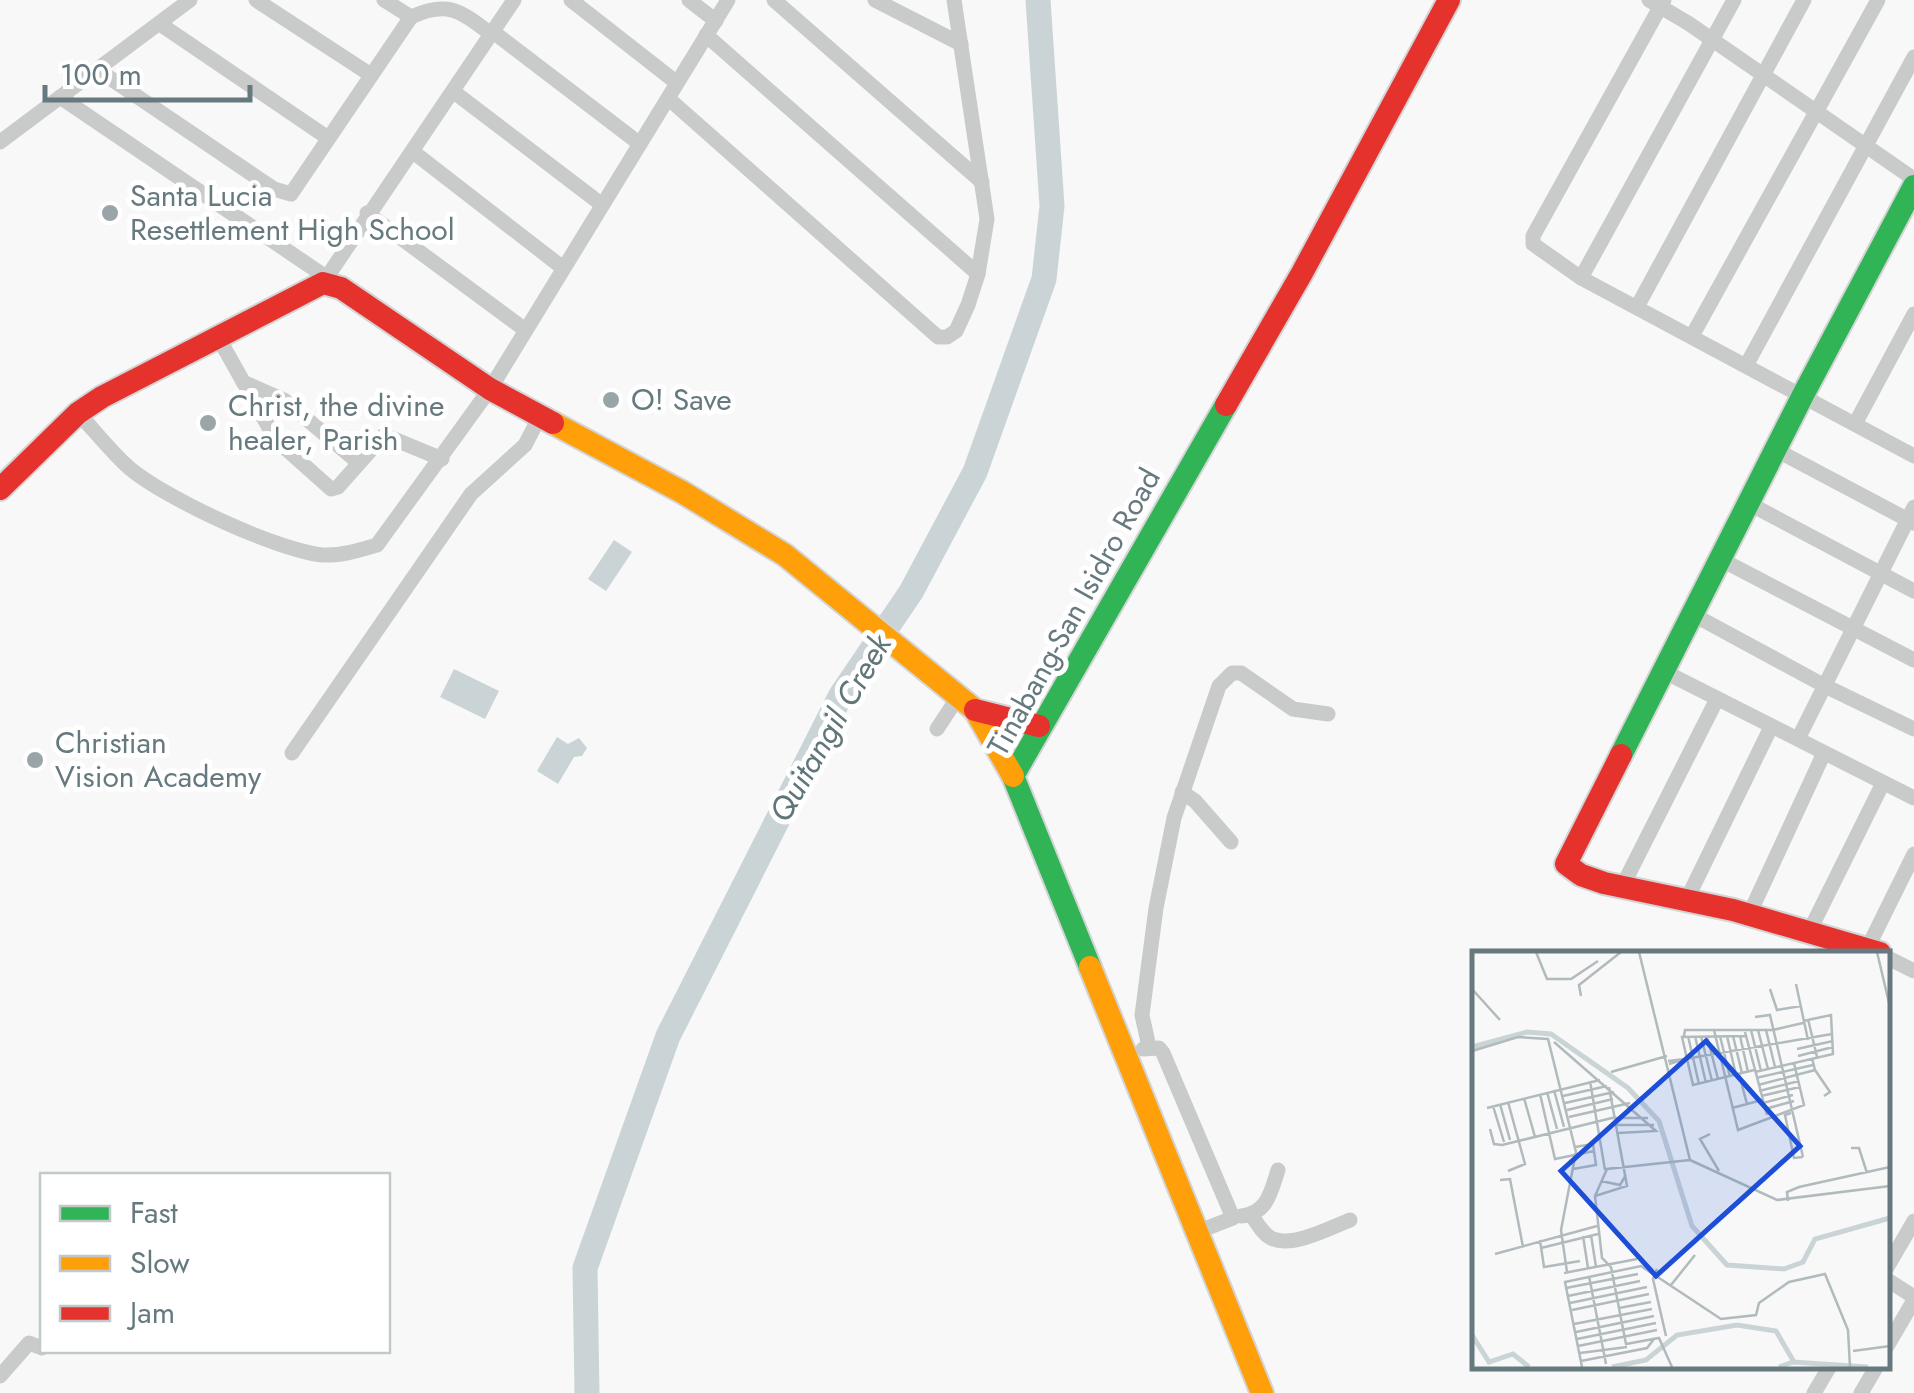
<svg xmlns="http://www.w3.org/2000/svg" width="1914" height="1393" font-family="Jost,sans-serif">
	<style>
		.water { fill: #cad4d6 }
		.lines { fill: none; stroke-linecap: round; stroke-linejoin: round }
		.river { stroke: #cad4d6; stroke-width: 25 }
		.fast-casing { stroke: #d3d4d5; stroke-width: 26 }
		.slow-casing { stroke: #d3d4d5; stroke-width: 26 }
		.jam-casing { stroke: #d3d4d5; stroke-width: 26 }
		.street { stroke: #c9cbcb; stroke-width: 15 }
		.fast { stroke: #30b455; stroke-width: 22 }
		.slow { stroke: #ff9f0a; stroke-width: 22 }
		.jam { stroke: #e5322d; stroke-width: 22 }
		.poi-dot { fill: #99a5a9; stroke: #fff; stroke-width: 4 }
		.labels { text-anchor: middle; stroke-width: 10; stroke-linejoin: round; paint-order: stroke }
		.poi-label { font-size: 30px; fill: #66797f; stroke: #fff; text-anchor: start }
		.street-label { font-size: 30px; fill: #66797f; stroke: #fff }
		.water-label { font-size: 32px; font-style: italic; fill: #617679; stroke: #fff }
		.inset-river { fill: none; stroke: #cad4d6; stroke-width: 5 }
		.inset-road { fill: none; stroke: #b1babd; stroke-width: 2.5 }
		.view { fill: #1d4ed8; fill-opacity: 0.15; stroke: #1d4ed8; stroke-width: 5 }
		.inset-edge { fill: none; stroke: #66797f; stroke-width: 5 }
	</style>
	<rect width="100%" height="100%" fill="#f8f8f8"/>
	<g class="water">
		<path d="M 614,540 L 632,552 L 606,591 L 588,579 Z"/>
		<path d="M 454,669 L 499,691 L 485,719 L 440,697 Z"/>
		<path d="M 557,737 L 568,744 L 579,738 L 587,748 L 582,756 L 574,757 L 558,784 L 537,771 Z"/>
	</g>
	<g class="lines">
		<path class="river" d="M 587,1393 L 585,1268 L 668,1036 L 841,695 L 911,592 L 975,472 L 1044,279 L 1052,206 L 1038,0"/>
		<defs>
			<g id="fast">
				<path d="M 1621,755 L 1803,395 L 1914,186"/>
				<path d="M 1090,967 L 1013,776 L 1226,405"/>
			</g>
			<g id="slow">
				<path d="M 553,423 L 682,492 L 785,555 L 975,710 L 1013,776"/>
				<path d="M 1090,967 L 1262,1393"/>
			</g>
			<g id="jam">
				<path d="M 1226,405 L 1302,273 L 1449,0"/>
				<path d="M 0,489 L 78,413 L 102,397 L 323,283 L 341,288 L 490,389 L 553,423"/>
				<path d="M 975,710 L 1039,726"/>
				<path d="M 1621,755 L 1566,864 L 1581,875 L 1604,883 L 1733,910 L 1880,953"/>
			</g>
		</defs>
		<use href="#fast" class="fast-casing"/>
		<use href="#slow" class="slow-casing"/>
		<use href="#jam" class="jam-casing"/>
		<g class="street">
			<path d="M 256,0 L 371,75"/>
			<path d="M 571,0 L 677,83"/>
			<path d="M 689,0 L 716,21"/>
			<path d="M 774,0 L 982,182"/>
			<path d="M 875,0 L 961,44"/>
			<path d="M 1649,0 L 1688,23 L 1914,179"/>
			<path d="M 1664,0 L 1533,236 L 1533,244 L 1581,278 L 1914,456"/>
			<path d="M 411,17 C 448,0 460,11 491,34"/>
			<path d="M 160,24 L 328,138"/>
			<path d="M 492,31 L 640,144"/>
			<path d="M 706,35 L 978,274"/>
			<path d="M 98,70 L 274,189 L 291,194 L 411,17 L 384,0"/>
			<path d="M 454,92 L 601,204"/>
			<path d="M 60,97 L 326,277"/>
			<path d="M 669,99 L 938,337 L 947,337 L 956,331 L 968,305 L 978,274 L 987,219 L 954,0"/>
			<path d="M 0,142 L 190,0"/>
			<path d="M 412,151 L 563,268"/>
			<path d="M 367,213 L 524,329"/>
			<path d="M 1581,278 L 1734,0"/>
			<path d="M 323,283 L 514,0"/>
			<path d="M 1637,307 L 1804,0"/>
			<path d="M 1692,336 L 1878,0"/>
			<path d="M 218,337 L 276,440 L 331,489 L 338,487 L 384,435 L 442,459"/>
			<path d="M 1747,364 L 1914,57"/>
			<path d="M 243,382 L 284,400 L 359,463"/>
			<path d="M 78,413 C 94,430 109,449 126,465 C 159,496 278,551 323,555 C 341,556 360,550 377,545 L 490,389 L 728,0"/>
			<path d="M 1855,424 L 1914,314"/>
			<path d="M 1776,450 L 1914,523"/>
			<path d="M 1748,503 L 1914,591"/>
			<path d="M 1720,559 L 1914,660"/>
			<path d="M 1692,614 L 1825,686 L 1914,729"/>
			<path d="M 1663,671 L 1914,798"/>
			<path d="M 937,729 L 958,697"/>
			<path d="M 1798,739 L 1914,507"/>
			<path d="M 292,753 L 471,494 L 525,445 L 540,416"/>
			<path d="M 1182,792 L 1195,801 L 1231,842"/>
			<path d="M 1622,887 L 1717,699"/>
			<path d="M 1688,897 L 1771,727"/>
			<path d="M 1749,915 L 1824,753"/>
			<path d="M 1809,932 L 1883,783"/>
			<path d="M 1868,947 L 1914,854"/>
			<path d="M 1886,957 L 1914,971"/>
			<path d="M 1149,1047 L 1142,1015 L 1156,908 L 1174,818 L 1219,686 L 1232,673 L 1241,673 L 1293,709 L 1328,714"/>
			<path d="M 1143,1049 L 1159,1048 L 1163,1053 L 1233,1218 L 1197,1232"/>
			<path d="M 1241,1216 C 1267,1214 1271,1192 1278,1170"/>
			<path d="M 1252,1216 C 1257,1223 1264,1236 1273,1239 C 1294,1247 1330,1228 1350,1220"/>
			<path d="M 1886,1269 L 1914,1221"/>
			<path d="M 1886,1279 L 1914,1297"/>
			<path d="M 1886,1348 L 1914,1300"/>
			<path d="M 0,1376 L 29,1343 L 42,1348"/>
			<path d="M 1814,1393 L 1830,1366"/>
			<path d="M 1861,1393 L 1877,1366"/>
		</g>
		<use href="#fast" class="fast"/>
		<use href="#slow" class="slow"/>
		<use href="#jam" class="jam"/>
	</g>
	<g class="poi-dot">
		<circle cx="110" cy="213" r="10"/>
		<circle cx="611" cy="400" r="10"/>
		<circle cx="208" cy="423" r="10"/>
		<circle cx="35" cy="760" r="10"/>
	</g>
	<g class="labels">
		<g class="poi-label">
			<text x="130" y="206">Santa Lucia<tspan x="130" dy="34">Resettlement High School</tspan></text>
			<text x="631" y="410">O! Save</text>
			<text x="228" y="416">Christ, the divine<tspan x="228" dy="34">healer, Parish</tspan></text>
			<text x="55" y="753">Christian<tspan x="55" dy="34">Vision Academy</tspan></text>
		</g>
		<g class="street-label">
			<text transform="translate(1074 612) rotate(-61)" y="10">Tinabang-San Isidro Road</text>
		</g>
		<g class="water-label">
			<text transform="translate(830 728) rotate(-60)" y="11">Quitangil Creek</text>
		</g>
	</g>
	<g transform="translate(1472 951)">
		<rect width="418" height="418" fill="#f8f8f8"/>
		<path class="inset-river" d="M 0,96 L 55,81 L 79,83 L 156,137 L 187,170 L 220,275 L 255,314 L 312,318 L 331,311 L 343,288 L 418,267M 0,384 L 17,411 L 41,403 L 57,416M 140,416 L 174,409 L 205,384 L 265,374 L 304,380 L 322,411M 307,416 L 321,411 L 396,416"/>
		<path class="inset-road" d="M 64,1 L 75,28 L 99,28 L 126,10M 167,1 L 218,209 L 305,249 L 418,235M 405,1 L 418,56M 324,33 L 336,89M 0,38 L 28,69M 298,38 L 305,59 L 329,55M 109,45 L 107,34 L 149,1M 283,66 L 298,64 L 331,206M 336,68 L 345,106M 242,79 L 266,179 L 332,154 L 322,112M 279,79 L 289,120M 286,79 L 296,118M 294,79 L 303,116M 273,81 L 295,164M 212,85 L 213,79 L 301,79 L 331,72M 216,85 L 227,133M 223,85 L 234,132M 229,85 L 240,130M 235,85 L 246,128M 248,85 L 258,126M 255,85 L 264,124M 261,85 L 270,122M 268,85 L 276,121M 274,85 L 210,86 L 221,134 L 282,119M 82,91 L 184,180 L 146,182M 325,98 L 361,90M 0,100 L 46,86 L 76,88 L 104,201 L 89,279 L 95,321M 326,105 L 361,96M 213,108 L 360,83M 196,110 L 213,108 L 197,113M 343,119 L 358,141 L 352,145M 139,121 L 195,105M 283,121 L 361,103 L 359,64 L 331,70M 267,123 L 275,153M 284,127 L 341,114M 118,130 L 133,219M 286,134 L 343,119 L 340,107M 82,139 L 92,176M 287,140 L 327,130M 75,141 L 85,178M 68,143 L 83,208 L 122,200M 91,145 L 135,135M 289,145 L 328,136M 52,147 L 63,186M 36,151 L 53,213 L 36,220M 93,152 L 142,141M 291,152 L 321,144M 28,153 L 38,189M 21,155 L 32,191M 15,157 L 128,129M 260,157 L 290,149M 293,158 L 322,150M 95,159 L 141,148M 319,162 L 313,164 L 322,207 L 331,206M 97,166 L 158,152M 144,167 L 176,167M 145,174 L 182,174M 18,178 L 22,193 L 30,194 L 144,166M 238,183 L 228,188 L 247,220M 379,197 L 387,197 L 395,222M 101,218 L 124,214 L 121,193 L 103,196M 28,229 L 38,228 L 51,296M 129,230 L 148,234 L 154,224M 123,245 L 155,235 L 137,136M 316,250 L 315,241 L 327,236 L 418,216M 119,284 L 124,316M 111,285 L 116,317M 68,289 L 72,316 L 108,310M 69,297 L 126,283M 23,303 L 125,275M 185,318 L 181,328 L 194,385M 92,322 L 165,308M 117,325 L 134,413M 199,334 L 223,304M 94,337 L 166,323M 96,345 L 168,330M 98,352 L 175,336M 147,357 L 179,351M 100,359 L 177,343M 102,373 L 180,358M 104,381 L 182,365M 105,388 L 184,372M 106,395 L 185,379M 381,400 L 418,395M 108,402 L 155,396M 109,410 L 175,397 L 182,388M 110,416 L 93,331 L 169,315 L 249,368 L 284,364 L 287,352 L 317,331 L 353,323 L 376,379 L 378,416M 200,416 L 187,387 L 154,393 L 139,316 L 130,307 L 123,245 L 135,218 L 218,209"/>
		<path class="view" d="M 234,90 L 328,195 L 184,325 L 89,220 Z"/>
		<rect width="418" height="418" class="inset-edge"/>
	</g>
	<rect x="40" y="1173" width="350" height="180" fill="#ffffff" stroke="#c2c9cc" stroke-width="2.5"/>
	<rect x="60" y="1206" width="50" height="15" fill="#30b455" stroke="#c2c9cc" stroke-width="2.5"/>
	<text x="130" y="1223" font-size="30" fill="#66797f">Fast</text>
	<rect x="60" y="1256" width="50" height="15" fill="#ff9f0a" stroke="#c2c9cc" stroke-width="2.5"/>
	<text x="130" y="1273" font-size="30" fill="#66797f">Slow</text>
	<rect x="60" y="1306" width="50" height="15" fill="#e5322d" stroke="#c2c9cc" stroke-width="2.5"/>
	<text x="130" y="1323" font-size="30" fill="#66797f">Jam</text>
	<path d="M45 85v15h205v-15" fill="none" stroke="#66797f" stroke-width="5"/>
	<text x="60" y="85" font-size="30" fill="#66797f" stroke="#ffffff" stroke-width="8" paint-order="stroke">100 m</text>
</svg>
